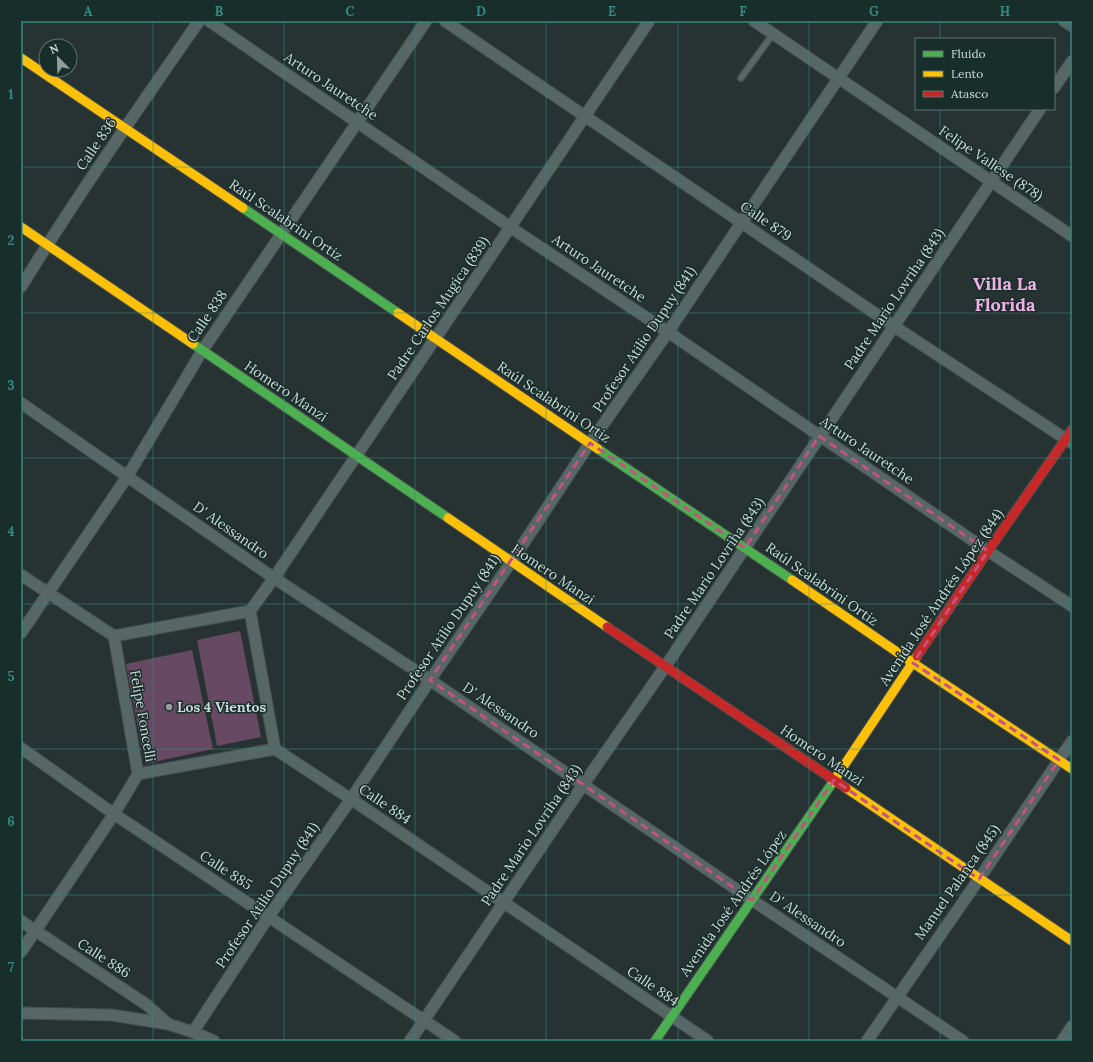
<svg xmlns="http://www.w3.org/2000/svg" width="1093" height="1062" font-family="Lora,serif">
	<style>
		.green { fill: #674963 }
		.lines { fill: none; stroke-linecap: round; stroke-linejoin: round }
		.lane-casing { stroke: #46504f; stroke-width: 8 }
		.street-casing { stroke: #46504f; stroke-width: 13 }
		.fast-casing { stroke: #46504f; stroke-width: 11 }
		.slow-casing { stroke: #46504f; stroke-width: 11 }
		.jam-casing { stroke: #46504f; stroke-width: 11 }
		.lane { stroke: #566765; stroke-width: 5.5 }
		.street { stroke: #566765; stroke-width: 11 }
		.fast { stroke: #4caf50; stroke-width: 9 }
		.slow { stroke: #ffc107; stroke-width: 9 }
		.jam { stroke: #c62828; stroke-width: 9 }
		.marked { fill: none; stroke: #c55280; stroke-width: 3; stroke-dasharray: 8 5; stroke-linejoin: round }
		.grid { fill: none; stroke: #358a83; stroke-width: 1; stroke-opacity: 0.55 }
		.poi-dot { fill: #929f9d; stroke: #182e2b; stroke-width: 1.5 }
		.labels { text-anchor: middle; stroke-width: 3; stroke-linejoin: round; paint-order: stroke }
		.street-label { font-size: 14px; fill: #ccd9d7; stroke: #182e2b }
		.poi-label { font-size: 14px; font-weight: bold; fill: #ccd9d7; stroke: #182e2b; text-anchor: start }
		.district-label { font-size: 18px; font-weight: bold; fill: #f0b0e5; stroke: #182e2b }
		.neatline { fill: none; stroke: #358a83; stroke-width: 1.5 }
		.grid-label { font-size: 13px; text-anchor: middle; font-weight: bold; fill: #358a83 }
	</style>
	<rect width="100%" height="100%" fill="#273332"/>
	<g class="green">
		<path d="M 240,631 L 261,737 L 217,746 L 197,640 Z"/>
		<path d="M 192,650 L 213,749 L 145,764 L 126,664 Z"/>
	</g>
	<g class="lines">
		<defs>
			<path id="lane" d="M 741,78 L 773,34"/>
			<g id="street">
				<path d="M 209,21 L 510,227 L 668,332 L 988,551 L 1072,606"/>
				<path d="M 445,21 L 895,327 L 1072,443"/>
				<path d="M 754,21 L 1072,236"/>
				<path d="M 1064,21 L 1072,26"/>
				<path d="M 1054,88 L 1072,61"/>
				<path d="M 21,287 C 77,196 138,109 199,21"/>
				<path d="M 21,403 L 274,578 L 430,680 L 752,900 L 963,1041"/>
				<path d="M 21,575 L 114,636 L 138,774 L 275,749"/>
				<path d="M 250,611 L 274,578 L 649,21"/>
				<path d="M 21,633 L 127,477 L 202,351 L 426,21"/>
				<path d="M 114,636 L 250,611 L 275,749 L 351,799 L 708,1041"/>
				<path d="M 21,748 L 114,814 L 455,1041"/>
				<path d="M 21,921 L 147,1005 L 168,1024"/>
				<path d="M 21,952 L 114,814 L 138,774"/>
				<path d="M 21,1013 L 112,1015 L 168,1024 L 193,1032 L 214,1041"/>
				<path d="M 193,1032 L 269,916 L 351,799 L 430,680 L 511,562 L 590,443 L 668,332 L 877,21"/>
				<path d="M 410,1041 L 583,785 L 665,667 L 1040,109"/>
				<path d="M 867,1041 L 979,879 L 1072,741"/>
				<path d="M 1062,1041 L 1072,1026"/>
			</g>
			<g id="fast">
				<path d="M 243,208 L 398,313"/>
				<path d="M 193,344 L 448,518"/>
				<path d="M 598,449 L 792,580"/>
				<path d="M 655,1041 L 833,782"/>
			</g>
			<g id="slow">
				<path d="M 21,58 L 243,208"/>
				<path d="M 21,227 L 193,344"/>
				<path d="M 398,313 L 598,449"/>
				<path d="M 448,518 L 607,627"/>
				<path d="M 792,580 L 913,663 L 1072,769"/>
				<path d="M 833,782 L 917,656"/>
				<path d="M 846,788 L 1072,941"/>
			</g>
			<g id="jam">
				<path d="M 607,627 L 846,788"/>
				<path d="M 917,656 L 988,551 L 1072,430"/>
			</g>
		</defs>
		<use href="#lane" class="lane-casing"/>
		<use href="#street" class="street-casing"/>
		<use href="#fast" class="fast-casing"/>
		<use href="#slow" class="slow-casing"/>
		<use href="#jam" class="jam-casing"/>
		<use href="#lane" class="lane"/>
		<use href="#street" class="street"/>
		<use href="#fast" class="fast"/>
		<use href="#slow" class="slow"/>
		<use href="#jam" class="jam"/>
	</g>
	<path class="marked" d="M 819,436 L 988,551 L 913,663 L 1059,760 L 979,879 L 834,780 L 752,900 L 430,680 L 590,443 L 745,548 Z"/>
	<path class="grid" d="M 153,21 L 153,1041M 284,21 L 284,1041M 415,21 L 415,1041M 546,21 L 546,1041M 678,21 L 678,1041M 809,21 L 809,1041M 940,21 L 940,39M 940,109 L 940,1041M 21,167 L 1072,167M 21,313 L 1072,313M 21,458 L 1072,458M 21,604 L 1072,604M 21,749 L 1072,749M 21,895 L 1072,895"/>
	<circle class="poi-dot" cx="169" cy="707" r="4"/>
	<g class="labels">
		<g class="street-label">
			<text transform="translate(331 86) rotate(34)" y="5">Arturo Jauretche</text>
			<text transform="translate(96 144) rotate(-56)" y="5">Calle 836</text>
			<text transform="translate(991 163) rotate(34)" y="5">Felipe Vallese (878)</text>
			<text transform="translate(286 220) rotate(34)" y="5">Raúl Scalabrini Ortiz</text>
			<text transform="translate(766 221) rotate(34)" y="5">Calle 879</text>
			<text transform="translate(599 268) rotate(34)" y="5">Arturo Jauretche</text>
			<text transform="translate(894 299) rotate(-56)" y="5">Padre Mario Lovriha (843)</text>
			<text transform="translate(438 308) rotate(-56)" y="5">Padre Carlos Mugica (839)</text>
			<text transform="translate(207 316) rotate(-56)" y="5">Calle 838</text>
			<text transform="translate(644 339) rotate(-56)" y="5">Profesor Atilio Dupuy (841)</text>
			<text transform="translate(286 391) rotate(34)" y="5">Homero Manzi</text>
			<text transform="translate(554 402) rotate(34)" y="5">Raúl Scalabrini Ortiz</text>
			<text transform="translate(867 450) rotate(34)" y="5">Arturo Jauretche</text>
			<text transform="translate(231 530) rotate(35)" y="5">D' Alessandro</text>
			<text transform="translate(714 568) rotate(-56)" y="5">Padre Mario Lovriha (843)</text>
			<text transform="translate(553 574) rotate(34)" y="5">Homero Manzi</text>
			<text transform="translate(822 584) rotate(35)" y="5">Raúl Scalabrini Ortiz</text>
			<text transform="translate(941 597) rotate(-56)" y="5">Avenida José Andrés López (844)</text>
			<text transform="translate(448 627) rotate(-56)" y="5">Profesor Atilio Dupuy (841)</text>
			<text transform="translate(501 710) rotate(34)" y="5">D' Alessandro</text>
			<text transform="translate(143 716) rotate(80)" y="5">Felipe Foncelli</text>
			<text transform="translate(822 755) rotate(34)" y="5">Homero Manzi</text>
			<text transform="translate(385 804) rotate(34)" y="5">Calle 884</text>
			<text transform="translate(531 835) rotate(-56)" y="5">Padre Mario Lovriha (843)</text>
			<text transform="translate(226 870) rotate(33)" y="5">Calle 885</text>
			<text transform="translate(957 882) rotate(-55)" y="5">Manuel Palanca (845)</text>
			<text transform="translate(267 895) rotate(-56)" y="5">Profesor Atilio Dupuy (841)</text>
			<text transform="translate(733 903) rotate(-55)" y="5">Avenida José Andrés López</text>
			<text transform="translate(808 919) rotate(34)" y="5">D' Alessandro</text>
			<text transform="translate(104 958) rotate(33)" y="5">Calle 886</text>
			<text transform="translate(653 986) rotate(34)" y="5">Calle 884</text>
		</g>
		<g class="poi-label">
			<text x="177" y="712">Los 4 Vientos</text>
		</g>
		<g class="district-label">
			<text x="1005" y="290">Villa La<tspan x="1005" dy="21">Florida</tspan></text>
		</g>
	</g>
	<rect width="1093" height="1062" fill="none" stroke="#182e2b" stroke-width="44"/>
	<rect x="915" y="38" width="140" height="72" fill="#182e2b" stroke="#607270"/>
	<rect x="923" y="51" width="20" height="6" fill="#4caf50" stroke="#607270"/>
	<text x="951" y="58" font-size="12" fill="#ccd9d7">Fluido</text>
	<rect x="923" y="71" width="20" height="6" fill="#ffc107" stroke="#607270"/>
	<text x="951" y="78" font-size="12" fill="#ccd9d7">Lento</text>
	<rect x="923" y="91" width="20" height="6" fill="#c62828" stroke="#607270"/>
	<text x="951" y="98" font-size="12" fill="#ccd9d7">Atasco</text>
	<g transform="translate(58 58) rotate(337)"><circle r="19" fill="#182e2b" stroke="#607270"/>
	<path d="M0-3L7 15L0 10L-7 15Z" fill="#929f9d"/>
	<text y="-6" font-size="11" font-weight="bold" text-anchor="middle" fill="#ccd9d7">N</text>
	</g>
	<rect x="22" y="22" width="1049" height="1018" class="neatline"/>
	<g class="grid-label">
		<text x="88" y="16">A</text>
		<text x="219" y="16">B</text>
		<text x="350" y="16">C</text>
		<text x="481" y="16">D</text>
		<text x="612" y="16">E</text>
		<text x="743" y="16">F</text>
		<text x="874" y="16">G</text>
		<text x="1005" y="16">H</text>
		<text x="11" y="99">1</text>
		<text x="11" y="245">2</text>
		<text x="11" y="390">3</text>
		<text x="11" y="536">4</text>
		<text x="11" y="681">5</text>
		<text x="11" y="826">6</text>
		<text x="11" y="972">7</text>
	</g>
</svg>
